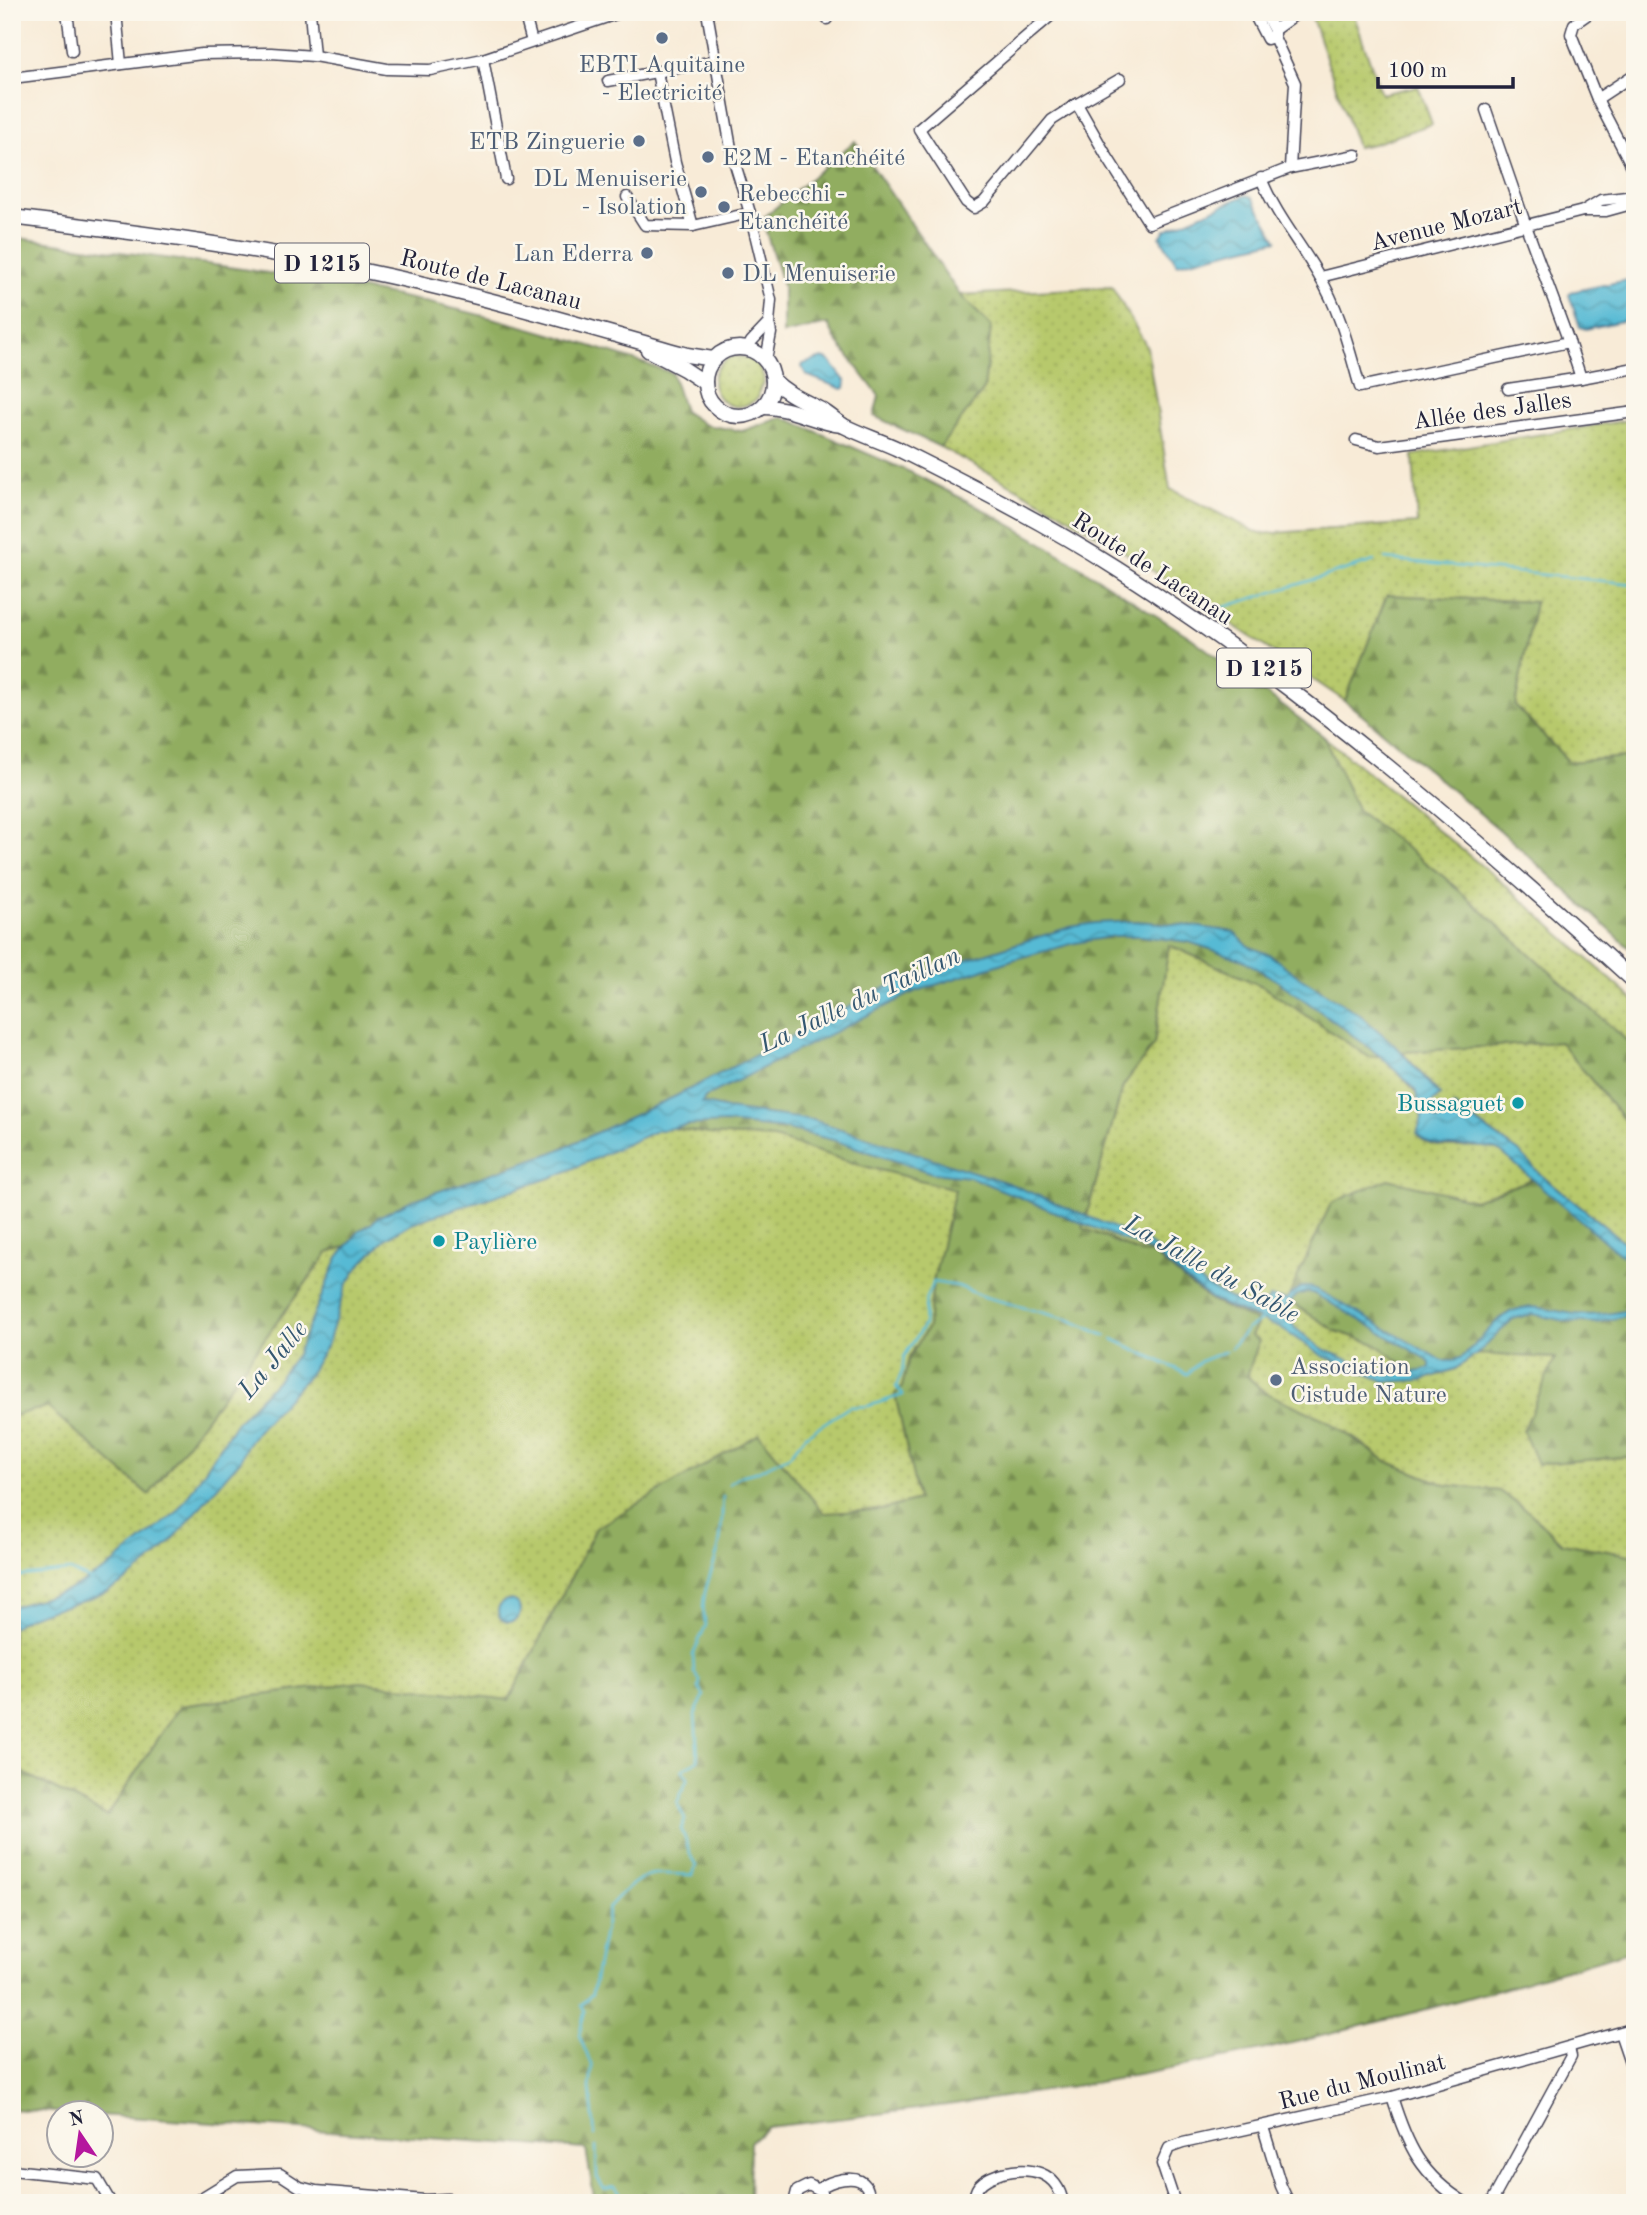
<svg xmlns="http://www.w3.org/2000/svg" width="1647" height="2215" font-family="'Old Standard TT',serif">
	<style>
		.grass { fill: url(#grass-dots); stroke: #6c7654; stroke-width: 2 }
		.forest { fill: url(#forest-firs); stroke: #5a684e; stroke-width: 2 }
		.water { fill: url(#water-waves); stroke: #3c6e88; stroke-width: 2; fill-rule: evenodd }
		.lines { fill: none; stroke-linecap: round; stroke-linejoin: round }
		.stream { stroke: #56bad4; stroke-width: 2.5 }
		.minor-casing { stroke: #424052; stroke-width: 13 }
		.major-casing { stroke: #424052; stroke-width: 17 }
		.minor { stroke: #fff; stroke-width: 10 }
		.major { stroke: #fff; stroke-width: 14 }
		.service-dot { fill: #5c6f8a; stroke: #fbf7ec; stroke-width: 2.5 }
		.culture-dot { fill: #0f9aa8; stroke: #fbf7ec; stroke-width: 2.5 }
		.labels { text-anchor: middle; stroke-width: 5; stroke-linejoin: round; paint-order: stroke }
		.shield { fill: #fbf7ec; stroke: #636270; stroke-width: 2 }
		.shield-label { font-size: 23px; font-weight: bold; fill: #22223b }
		.service-label { font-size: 24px; fill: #4e5e75; stroke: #fbf7ec; text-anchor: start }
		.street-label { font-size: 24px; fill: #22223b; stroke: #fbf7ec }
		.culture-label { font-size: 24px; fill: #0d838f; stroke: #fbf7ec; text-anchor: end }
		.water-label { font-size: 26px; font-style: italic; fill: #345771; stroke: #fbf7ec }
	</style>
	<defs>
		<pattern id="grass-dots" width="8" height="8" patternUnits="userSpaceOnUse" patternTransform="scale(1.75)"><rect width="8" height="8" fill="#b7c96c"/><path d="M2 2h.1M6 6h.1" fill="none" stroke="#9dac5e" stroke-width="1.8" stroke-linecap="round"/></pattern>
		<pattern id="forest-firs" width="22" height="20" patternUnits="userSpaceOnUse" patternTransform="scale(1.75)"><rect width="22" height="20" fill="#91ad60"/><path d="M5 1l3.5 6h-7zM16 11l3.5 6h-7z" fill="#768c50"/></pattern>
		<pattern id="water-waves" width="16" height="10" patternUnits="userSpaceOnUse" patternTransform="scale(1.75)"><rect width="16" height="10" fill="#56bad4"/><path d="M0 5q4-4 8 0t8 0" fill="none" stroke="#4797ad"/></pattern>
	</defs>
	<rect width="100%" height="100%" fill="#fbf7ec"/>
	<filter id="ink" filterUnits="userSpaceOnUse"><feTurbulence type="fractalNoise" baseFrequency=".0143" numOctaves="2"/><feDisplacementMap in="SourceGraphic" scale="14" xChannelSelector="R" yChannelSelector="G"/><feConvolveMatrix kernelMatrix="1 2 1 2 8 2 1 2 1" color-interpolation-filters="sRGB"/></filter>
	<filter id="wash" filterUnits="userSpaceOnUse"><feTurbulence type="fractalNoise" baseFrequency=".00686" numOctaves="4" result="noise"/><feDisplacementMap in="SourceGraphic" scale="28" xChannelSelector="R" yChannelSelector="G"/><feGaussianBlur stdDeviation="1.57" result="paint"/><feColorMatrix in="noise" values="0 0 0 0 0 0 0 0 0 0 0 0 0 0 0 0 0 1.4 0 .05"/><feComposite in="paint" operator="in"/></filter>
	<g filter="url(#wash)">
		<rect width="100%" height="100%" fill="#f8ebd7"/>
		<g class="grass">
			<path d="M 1310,12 L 1353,12 L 1381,94 L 1418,86 L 1432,124 L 1373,144 L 1357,147 Z"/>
			<path d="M 1112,287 L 1147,347 L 1170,489 L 1260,534 L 1417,523 L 1413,455 L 1635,419 L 1635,756 L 1569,762 L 1515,706 L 1535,602 L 1387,595 L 1345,701 L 1137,560 L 1057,510 L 940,447 L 984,389 L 991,326 L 960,295 Z"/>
			<path d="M 733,356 C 751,356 764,365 764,384 L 761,386 L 758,394 L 759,397 C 725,428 690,374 733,356 Z"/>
			<path d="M 1323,736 L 1505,885 L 1635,1001 L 1635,1048 L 1444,877 L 1358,811 Z"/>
			<path d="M 1169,945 L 1262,986 L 1369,1057 L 1380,1056 C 1401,1075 1435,1101 1417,1133 C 1431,1157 1472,1141 1495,1149 C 1509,1154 1522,1169 1533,1179 L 1474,1200 L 1388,1179 L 1336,1331 L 1376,1344 L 1423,1380 L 1455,1369 L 1477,1354 L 1555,1358 L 1537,1464 L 1635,1456 L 1635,1556 L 1562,1543 L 1529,1512 L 1499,1491 L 1446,1485 L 1386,1461 L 1358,1440 L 1264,1392 L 1247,1376 L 1259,1341 L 1251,1336 L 1258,1322 L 1215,1303 L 1189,1284 L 1153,1254 L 1134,1250 L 1107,1237 L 1083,1229 L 1123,1086 L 1154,1044 Z"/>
			<path d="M 1560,1042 L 1635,1133 L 1635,1251 L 1542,1176 L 1519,1152 L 1455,1106 L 1439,1121 L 1428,1112 L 1430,1104 L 1440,1095 L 1402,1052 Z"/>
			<path d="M 654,1125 L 709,1134 L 774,1138 L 864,1166 L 956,1189 L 933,1282 L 928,1327 L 909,1358 L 902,1387 L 895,1394 L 919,1500 L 881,1510 L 596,1528 L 509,1700 L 360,1682 L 180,1706 L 107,1816 L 12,1767 L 12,1416 L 47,1406 L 149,1495 L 328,1253 Z"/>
		</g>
		<g class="forest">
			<path d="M 855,141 L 960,295 L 991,326 L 984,389 L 940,447 L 874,416 L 879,396 L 835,339 L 828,324 L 783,334 L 783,286 L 762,219 Z"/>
			<path d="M 12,237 C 145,256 280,271 411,299 C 500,318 587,343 672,373 L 684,411 L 705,425 L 742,431 L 783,417 L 910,472 L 977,506 L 1042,543 L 1190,637 L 1323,736 L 1358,811 L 1444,877 L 1635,1048 L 1635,1133 L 1560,1042 L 1402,1052 L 1369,1057 L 1262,986 L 1169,945 L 1154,1044 L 1123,1086 L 1083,1228 L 1134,1250 L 1153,1254 L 1189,1284 L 1215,1303 L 1258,1322 L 1251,1336 L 1259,1341 L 1247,1376 L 1264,1392 L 1326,1420 L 1386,1461 L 1446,1485 L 1499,1491 L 1529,1512 L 1562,1543 L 1635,1556 L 1635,1949 C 1527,1982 1419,2013 1309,2039 C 1131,2082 949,2107 767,2127 L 750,2142 L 749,2203 L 595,2203 L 586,2149 L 12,2109 L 12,1767 L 107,1816 L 180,1706 L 360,1682 L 509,1700 L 596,1528 L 759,1434 L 824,1513 L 881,1510 L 918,1500 L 895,1394 L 902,1387 L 909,1358 L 928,1327 L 933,1282 L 955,1189 L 864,1166 L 774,1138 L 709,1134 L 654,1125 L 328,1253 L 149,1495 L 47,1407 L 12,1416 Z"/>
			<path d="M 1387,595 L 1535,602 L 1515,706 L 1569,762 L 1635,756 L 1635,953 L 1501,831 L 1345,701 Z"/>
			<path d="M 1542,1176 L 1635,1251 L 1635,1456 L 1537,1464 L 1523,1431 L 1555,1358 L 1477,1354 L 1455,1369 L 1423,1380 L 1376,1344 L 1336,1331 L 1287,1300 L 1331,1203 L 1388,1179 L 1474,1200 Z"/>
		</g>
		<g class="water">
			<path d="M 1246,195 L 1252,197 L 1277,240 L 1177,264 L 1160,237 L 1165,230 Z"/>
			<path d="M 1632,279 L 1635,280 L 1635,318 L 1586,329 L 1580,327 L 1569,295 L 1571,292 Z"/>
			<path d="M 822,358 L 829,360 L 846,382 L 845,388 L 842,389 L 806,375 L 802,367 L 803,364 Z"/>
			<path d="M 1137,921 L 1193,926 L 1234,932 L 1248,946 L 1270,955 L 1295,974 L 1359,1014 L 1397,1047 L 1440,1095 L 1430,1104 L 1428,1112 L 1438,1121 L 1454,1106 L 1519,1152 L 1542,1176 L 1635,1251 L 1635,1264 L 1617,1252 L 1501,1152 C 1476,1139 1431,1156 1417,1133 L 1422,1118 L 1415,1089 L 1380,1056 L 1342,1027 L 1279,982 L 1243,960 L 1189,942 L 1141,936 L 1115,936 L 1075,943 L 1012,960 L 914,992 L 705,1097 L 702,1103 L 727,1109 L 813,1120 L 1008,1183 L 1146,1241 L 1206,1286 L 1259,1313 L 1270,1297 L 1287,1300 C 1295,1289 1302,1284 1316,1289 L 1443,1361 L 1453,1361 L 1462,1357 C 1479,1344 1491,1322 1510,1312 C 1532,1301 1552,1312 1575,1314 C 1595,1316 1615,1314 1635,1308 L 1635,1314 L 1596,1323 L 1565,1321 L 1532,1314 L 1513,1319 L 1477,1354 L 1455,1369 L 1423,1380 L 1386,1382 L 1323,1356 L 1280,1328 L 1215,1301 L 1183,1278 L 1155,1253 L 970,1177 L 932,1173 L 833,1140 L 787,1129 L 725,1123 L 688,1125 L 656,1131 L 556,1176 L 412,1223 L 384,1240 L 359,1266 L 346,1286 L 328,1343 L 309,1375 L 258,1430 L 247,1445 L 240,1461 C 197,1506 165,1563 107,1592 C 77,1607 39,1607 12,1628 L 12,1607 L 67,1591 L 105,1570 L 177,1512 L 236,1423 L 278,1379 L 297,1354 L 338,1257 L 360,1230 L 371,1224 L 378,1217 L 410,1201 L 554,1152 L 676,1096 L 899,981 L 1070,927 L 1095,923 ZM 1307,1292 L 1313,1293 L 1425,1358 L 1430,1363 L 1430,1368 L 1423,1371 L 1380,1374 L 1321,1348 L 1295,1328 L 1285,1310 L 1296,1295 Z"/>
			<circle cx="509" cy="1611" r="11"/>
		</g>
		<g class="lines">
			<g class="stream">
				<path d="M 1385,559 L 1635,584"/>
				<path d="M 1221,608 L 1374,561"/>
				<path d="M 1113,1339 L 1187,1374 L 1201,1361 L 1226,1351"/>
				<path d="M 1231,1348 L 1247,1329 L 1262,1320"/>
				<path d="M 729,1484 L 740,1476 L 756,1472 L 790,1455 L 806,1435 L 849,1407 L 868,1406 L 903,1395 L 896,1387 L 902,1372 L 904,1357 L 924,1325 L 926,1298 L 933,1282 L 958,1286 L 985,1297 L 1070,1320 L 1106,1336"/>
				<path d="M 12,1577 L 70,1571 L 91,1580"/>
				<path d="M 595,2135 L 590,2088 L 592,2067 L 579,2035 L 585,2011 L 581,2005 L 592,1994 L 609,1907 C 620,1894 636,1877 654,1874 C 666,1873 680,1875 693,1875 L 696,1866 C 688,1854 688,1842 681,1829 L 685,1819 L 677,1803 L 688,1778 L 682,1770 L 698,1760 L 695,1714 L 704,1696 L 699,1688 L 700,1680 L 694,1672 L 693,1654 L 706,1625 C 696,1595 716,1569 720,1540 C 722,1525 722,1510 723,1496"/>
				<path d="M 596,2147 L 597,2177 L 604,2189 L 615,2187 L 629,2203"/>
			</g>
		</g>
	</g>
	<g filter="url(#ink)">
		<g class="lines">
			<defs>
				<g id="minor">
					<path d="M 67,12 L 72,51"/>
					<path d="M 116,12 L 121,64"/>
					<path d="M 310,12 L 314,56"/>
					<path d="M 524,12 L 532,42"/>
					<path d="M 707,12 L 732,154 L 750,213 L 771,300 L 769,323 L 771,333 L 766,360"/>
					<path d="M 822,12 L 827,19"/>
					<path d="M 1055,12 L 919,129 L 966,202 L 974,208 L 984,202 L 1052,120 L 1077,104 L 1106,155 L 1149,223 L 1290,168 L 1356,155"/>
					<path d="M 1253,12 L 1267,39 L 1274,37"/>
					<path d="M 1264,12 L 1274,30 L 1274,37 L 1295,83 L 1290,168"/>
					<path d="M 1591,12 L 1574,24 L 1571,34 L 1597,99 L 1635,172"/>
					<path d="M 1274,30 L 1299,12"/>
					<path d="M 483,59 L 506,179"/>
					<path d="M 657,72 L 675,162 L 693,226"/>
					<path d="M 12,78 L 202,54 L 271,53 L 314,56 L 387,69 L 430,70 L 483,59 L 622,12"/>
					<path d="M 608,81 L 715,61"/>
					<path d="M 1597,99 L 1635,74"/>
					<path d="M 1077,104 L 1120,79"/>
					<path d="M 1261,178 C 1275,214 1300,243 1319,276 C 1340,310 1349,349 1360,387 L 1569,342 L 1526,226 L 1486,110"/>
					<path d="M 627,197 L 645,225 L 693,226 L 750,213"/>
					<path d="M 1583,211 L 1601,200 L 1635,196"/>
					<path d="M 1320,277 L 1583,211 L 1606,211 L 1635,203"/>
					<path d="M 1569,342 L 1581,378 L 1635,368"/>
					<path d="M 748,349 L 751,342 L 769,323"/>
					<path d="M 1508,389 L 1581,378"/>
					<path d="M 1356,440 L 1379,446 L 1635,412"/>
					<path d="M 1620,2033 L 1635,2077"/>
					<path d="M 1392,2097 C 1407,2145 1421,2176 1466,2203"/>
					<path d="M 1263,2127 L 1281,2186 L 1289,2203"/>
					<path d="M 12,2170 L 97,2179 L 111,2203"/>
					<path d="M 819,2189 C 829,2181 857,2172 866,2186 C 869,2190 869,2198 870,2203"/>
					<path d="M 193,2203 L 237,2176 L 280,2174 L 300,2187 L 316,2191 L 425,2200 L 447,2199 L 488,2203"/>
					<path d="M 794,2203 L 797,2191 L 809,2185 L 822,2192 L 824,2203"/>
					<path d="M 973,2203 C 974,2198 975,2191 978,2187 C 984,2179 993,2176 1002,2173 C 1030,2166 1057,2171 1063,2203"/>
					<path d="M 1175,2203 L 1162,2164 L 1169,2148 L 1183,2143 L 1392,2097 L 1635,2028"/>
					<path d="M 1491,2203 L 1571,2056 L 1569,2048"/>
				</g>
				<g id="major">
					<path d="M 12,217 C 133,232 255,247 374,273 C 480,295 583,326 687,355 L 713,359"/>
					<circle cx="739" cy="382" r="34"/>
					<path d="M 648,350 L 684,369 L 705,383"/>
					<path d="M 773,380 C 788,395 805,401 823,411 C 830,415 837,422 844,426 C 862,435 881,441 898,449 C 972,486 1047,524 1117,569 C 1305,688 1471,833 1635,982"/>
					<path d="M 762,407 C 790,406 814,422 842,425"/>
				</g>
			</defs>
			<use href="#minor" class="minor-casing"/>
			<use href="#major" class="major-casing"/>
			<use href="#minor" class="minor"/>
			<use href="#major" class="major"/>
		</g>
	</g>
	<g class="service-dot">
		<circle cx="662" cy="38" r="7"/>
		<circle cx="639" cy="141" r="7"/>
		<circle cx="708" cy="157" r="7"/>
		<circle cx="701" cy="192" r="7"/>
		<circle cx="724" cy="207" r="7"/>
		<circle cx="647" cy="253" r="7"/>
		<circle cx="728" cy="273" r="7"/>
		<circle cx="1276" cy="1380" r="7"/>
	</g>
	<g class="culture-dot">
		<circle cx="1518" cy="1103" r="7"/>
		<circle cx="439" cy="1241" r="7"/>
	</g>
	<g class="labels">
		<g class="shield">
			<rect x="275" y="243.5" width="94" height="39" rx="5"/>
			<rect x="1217" y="648.5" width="94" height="39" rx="5"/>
		</g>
		<g class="shield-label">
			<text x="322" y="271">D 1215</text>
			<text x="1264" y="676">D 1215</text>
		</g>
		<g class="service-label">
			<text x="662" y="72" text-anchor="middle">EBTI Aquitaine<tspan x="662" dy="28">- Electricité</tspan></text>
			<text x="625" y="149" text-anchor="end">ETB Zinguerie</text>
			<text x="722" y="165">E2M - Etanchéité</text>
			<text x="687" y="186" text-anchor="end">DL Menuiserie<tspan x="687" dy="28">- Isolation</tspan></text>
			<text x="738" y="201">Rebecchi -<tspan x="738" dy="28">Etanchéité</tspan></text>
			<text x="633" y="261" text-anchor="end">Lan Ederra</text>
			<text x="742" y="281">DL Menuiserie</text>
			<text x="1290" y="1374">Association<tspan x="1290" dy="28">Cistude Nature</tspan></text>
		</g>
		<g class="street-label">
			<text transform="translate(1446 224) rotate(-14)" y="8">Avenue Mozart</text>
			<text transform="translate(491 279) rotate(14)" y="8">Route de Lacanau</text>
			<text transform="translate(1492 410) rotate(-8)" y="8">Allée des Jalles</text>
			<text transform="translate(1153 568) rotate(33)" y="8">Route de Lacanau</text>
			<text transform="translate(1362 2081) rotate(-14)" y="8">Rue du Moulinat</text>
		</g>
		<g class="culture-label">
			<text x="1504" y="1111">Bussaguet</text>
			<text x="453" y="1249" text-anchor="start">Paylière</text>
		</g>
		<g class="water-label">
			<text transform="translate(859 999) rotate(-25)" y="9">La Jalle du Taillan</text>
			<text transform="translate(1212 1268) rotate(29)" y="9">La Jalle du Sable</text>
			<text transform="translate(272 1359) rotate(-50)" y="9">La Jalle</text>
		</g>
	</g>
	<rect width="1647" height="2215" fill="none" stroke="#fbf7ec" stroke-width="42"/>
	<g transform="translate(80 2134) rotate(347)"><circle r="33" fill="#fbf7ec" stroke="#a4a2a5" stroke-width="2"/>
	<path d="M0-5L12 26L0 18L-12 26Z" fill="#b5179e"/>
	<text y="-10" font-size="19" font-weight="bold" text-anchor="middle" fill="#22223b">N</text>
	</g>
	<path d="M1378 77v10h135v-10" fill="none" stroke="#22223b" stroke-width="3.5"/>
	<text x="1388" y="77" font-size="21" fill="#22223b" stroke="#fbf7ec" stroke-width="5" paint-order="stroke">100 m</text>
</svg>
